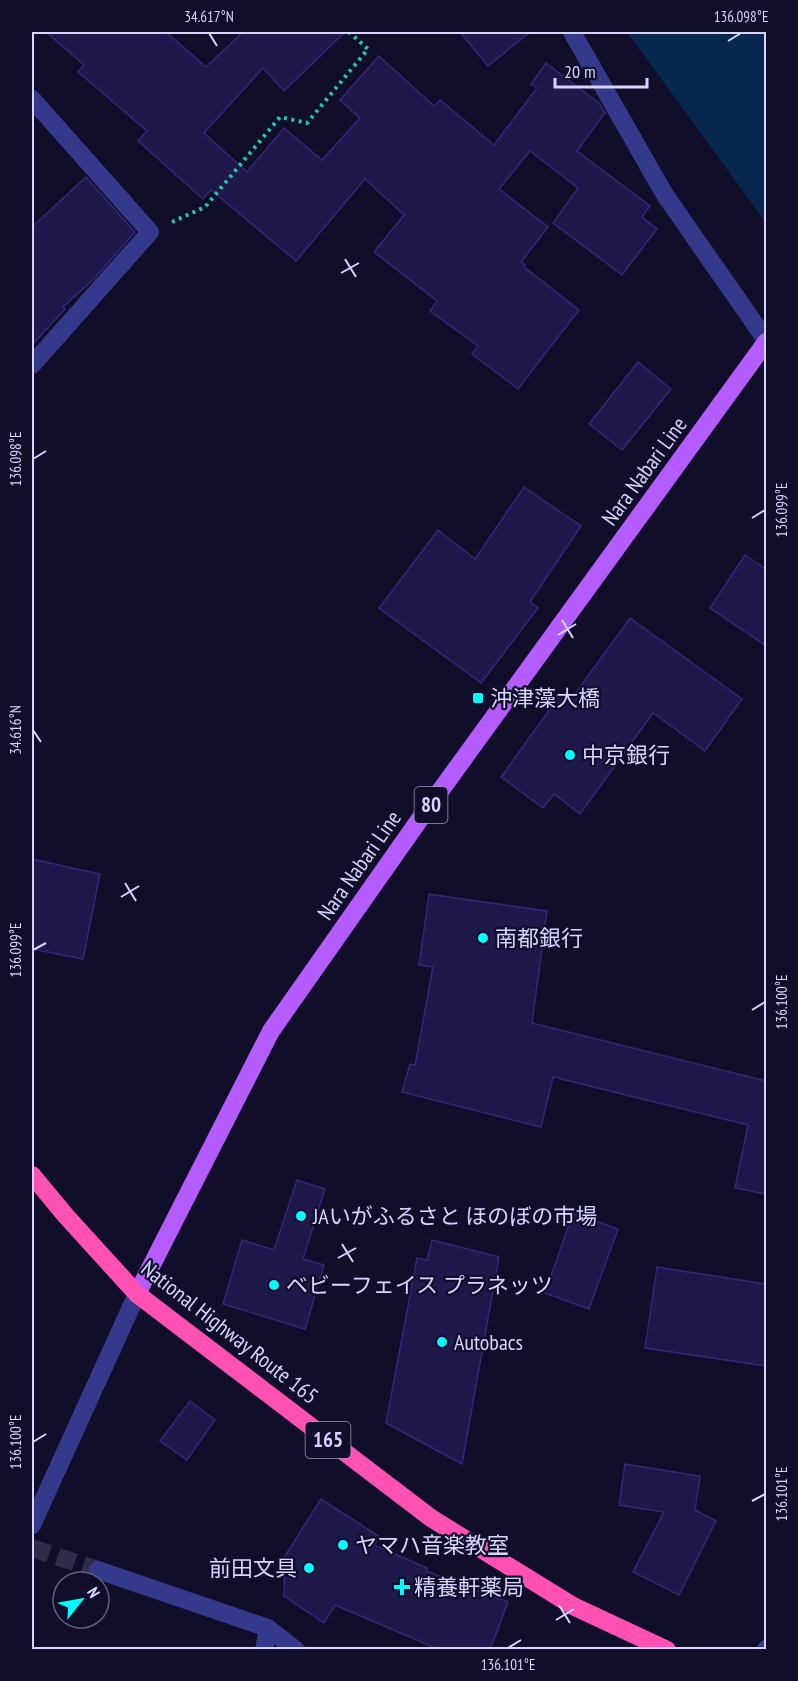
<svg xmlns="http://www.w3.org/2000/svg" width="798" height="1681" font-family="'PT Sans Narrow','Noto Sans JP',sans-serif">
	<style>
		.water { fill: #08274e }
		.building { fill: #1e184b; stroke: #312879; stroke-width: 1.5 }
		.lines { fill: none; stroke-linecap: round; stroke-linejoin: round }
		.minor-tunnel { stroke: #2e2c49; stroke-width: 18; stroke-dasharray: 18 9; stroke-linecap: butt }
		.path { stroke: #25c3ad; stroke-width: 4; stroke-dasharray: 3 4.5; stroke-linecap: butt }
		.minor { stroke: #35398c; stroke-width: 18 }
		.major { stroke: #b55cff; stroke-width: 18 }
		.highway { stroke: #ff50b3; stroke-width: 18 }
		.ticks { fill: none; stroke: #d7d5ff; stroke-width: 2 }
		.poi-dot { fill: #01fbff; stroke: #100e29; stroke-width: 2 }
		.labels { text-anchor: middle; stroke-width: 4.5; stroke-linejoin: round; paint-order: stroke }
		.shield { fill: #100e29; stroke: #9b99bf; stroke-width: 1.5 }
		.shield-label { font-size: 21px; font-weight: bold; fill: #d7d5ff }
		.street-label { font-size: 22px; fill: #d7d5ff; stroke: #100e29 }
		.poi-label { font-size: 22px; fill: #d7d5ff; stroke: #100e29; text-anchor: start }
		.neatline { fill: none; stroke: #d7d5ff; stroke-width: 2 }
		.ticks-label { font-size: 15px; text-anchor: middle; fill: #d7d5ff }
	</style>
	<rect width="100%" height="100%" fill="#100e29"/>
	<path class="water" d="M 627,32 L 766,32 L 766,223 Z"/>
	<g class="building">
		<path d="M 46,32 L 166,32 L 206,67 L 243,32 L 345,32 L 284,91 L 263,68 L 204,133 L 247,172 L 284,128 L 322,160 L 360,118 L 340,100 L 379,56 L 434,106 L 440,100 L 494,145 L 537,88 L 531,84 L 546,63 L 600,104 L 605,113 L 577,151 L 650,206 L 642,217 L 657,229 L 622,275 L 553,223 L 578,188 L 530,151 L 499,189 L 548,227 L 521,262 L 525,265 L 524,267 L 579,310 L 518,389 L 472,354 L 478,346 L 430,311 L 437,301 L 374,252 L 404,215 L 365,179 L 296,261 L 211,190 L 203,199 L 138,141 L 147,131 L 78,72 L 84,65 Z"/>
		<path d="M 460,32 L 530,32 L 488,66 Z"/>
		<path d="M 86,177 L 135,232 L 94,279 L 63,307 L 65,309 L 32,345 L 32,227 Z"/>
		<path d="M 638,362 L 671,389 L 622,450 L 589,424 Z"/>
		<path d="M 524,487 L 581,526 L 530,602 L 538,608 L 481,683 L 379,608 L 438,530 L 475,559 Z"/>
		<path d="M 745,555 L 766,569 L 766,646 L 710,608 Z"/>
		<path d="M 630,618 L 742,699 L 705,751 L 653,713 L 580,814 L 554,794 L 543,808 L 501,777 L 560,695 L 569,702 Z"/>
		<path d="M 32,859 L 100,874 L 83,959 L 32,949 Z"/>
		<path d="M 429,894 L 547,911 L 532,1023 L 766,1081 L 766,1194 L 735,1188 L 748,1125 L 553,1077 L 541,1127 L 402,1092 L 410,1064 L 415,1065 L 433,967 L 419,965 Z"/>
		<path d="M 297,1180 L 325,1189 L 303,1259 L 324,1265 L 305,1329 L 223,1304 L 242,1240 L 274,1250 Z"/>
		<path d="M 573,1213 L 618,1229 L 589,1309 L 545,1293 Z"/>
		<path d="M 432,1240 L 499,1257 L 462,1464 L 386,1423 L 417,1258 L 427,1260 Z"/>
		<path d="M 657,1267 L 766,1284 L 766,1353 L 765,1366 L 645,1348 Z"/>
		<path d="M 190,1401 L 215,1420 L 187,1460 L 160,1441 Z"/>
		<path d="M 625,1464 L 700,1476 L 695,1510 L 716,1521 L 679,1595 L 633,1572 L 664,1512 L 619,1505 Z"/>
		<path d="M 321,1499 L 380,1537 L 374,1545 L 427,1568 L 426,1571 L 508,1602 L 490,1650 L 440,1650 L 335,1605 L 324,1623 L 284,1596 L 285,1556 Z"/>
	</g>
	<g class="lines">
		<path class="minor-tunnel" d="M 32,1548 L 98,1570"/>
		<path class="path" d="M 172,222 L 205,207 L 280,117 L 307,123 L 368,49 L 349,32"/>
		<g class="minor">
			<path d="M 572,32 L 665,195 L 766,340"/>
			<path d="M 32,99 L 150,232 L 32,365"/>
			<path d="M 32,1525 L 137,1294"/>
			<path d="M 98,1570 L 268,1628 L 296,1650"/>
			<path d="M 264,1650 L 268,1628"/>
			<path d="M 766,1650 L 766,1649"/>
		</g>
		<path class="major" d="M 137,1294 L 271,1031 L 422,816 L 766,342"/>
		<path class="highway" d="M 32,1175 L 66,1216 L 137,1294 L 431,1518 L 573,1606 L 667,1650"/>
	</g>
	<path class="ticks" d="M 209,33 L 217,46M 728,41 L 741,33M 345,259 L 356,277M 341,273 L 359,263M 33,459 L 46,451M 752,518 L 765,510M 562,620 L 573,638M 558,635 L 576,624M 33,730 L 41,742M 125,883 L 136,901M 121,897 L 139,886M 33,950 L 46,943M 752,1010 L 765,1002M 342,1244 L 353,1262M 338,1258 L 356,1248M 33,1442 L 46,1434M 752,1501 L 765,1494M 559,1605 L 570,1623M 556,1620 L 574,1609M 508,1648 L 521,1640"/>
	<g class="poi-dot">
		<rect x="472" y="692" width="12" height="12" rx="3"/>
		<circle cx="570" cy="755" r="6"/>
		<circle cx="483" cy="938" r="6"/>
		<circle cx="301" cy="1216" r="6"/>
		<circle cx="274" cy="1285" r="6"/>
		<circle cx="442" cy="1342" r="6"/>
		<circle cx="343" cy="1545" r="6"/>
		<circle cx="309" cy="1568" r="6"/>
		<path d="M399 1578h6v6h6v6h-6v6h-6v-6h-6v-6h6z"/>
	</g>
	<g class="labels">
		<g class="shield">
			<rect x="414.5" y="787" width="33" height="36" rx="4.5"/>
			<rect x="305.5" y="1422" width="45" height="36" rx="4.5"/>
		</g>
		<g class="shield-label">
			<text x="431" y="812">80</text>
			<text x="328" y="1447">165</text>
		</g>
		<g class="street-label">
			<text transform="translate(644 471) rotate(-54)" y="8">Nara Nabari Line</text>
			<text transform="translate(359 865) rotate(-55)" y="8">Nara Nabari Line</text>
			<text transform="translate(230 1332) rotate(38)" y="8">National Highway Route 165</text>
		</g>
		<g class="poi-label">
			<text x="490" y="706">沖津藻大橋</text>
			<text x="582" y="763">中京銀行</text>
			<text x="495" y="946">南都銀行</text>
			<text x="313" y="1224">JAいがふるさと ほのぼの市場</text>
			<text x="286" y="1293">ベビーフェイス プラネッツ</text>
			<text x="454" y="1350">Autobacs</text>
			<text x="355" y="1553">ヤマハ音楽教室</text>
			<text x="297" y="1576" text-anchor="end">前田文具</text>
			<text x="414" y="1595">精養軒薬局</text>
		</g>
	</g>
	<rect width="798" height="1681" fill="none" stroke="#100e29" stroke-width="66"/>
	<g transform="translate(81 1600) rotate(59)"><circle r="28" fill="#100e29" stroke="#605e7f" stroke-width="1.5"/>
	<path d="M0-4.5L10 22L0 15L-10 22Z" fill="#01fbff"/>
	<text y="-9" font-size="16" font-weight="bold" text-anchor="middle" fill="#d7d5ff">N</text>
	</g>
	<path d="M555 78v9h92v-9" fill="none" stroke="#d7d5ff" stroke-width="3"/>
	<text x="564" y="78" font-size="18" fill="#d7d5ff" stroke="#100e29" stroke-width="4.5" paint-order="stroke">20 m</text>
	<rect x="33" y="33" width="732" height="1615" class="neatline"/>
	<g class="ticks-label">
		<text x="209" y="22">34.617°N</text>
		<text x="741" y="22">136.098°E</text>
		<text transform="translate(16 459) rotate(-90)" y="5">136.098°E</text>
		<text transform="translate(782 510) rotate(-90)" y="5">136.099°E</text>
		<text transform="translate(16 730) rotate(-90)" y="5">34.616°N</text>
		<text transform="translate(16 950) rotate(-90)" y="5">136.099°E</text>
		<text transform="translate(782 1002) rotate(-90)" y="5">136.100°E</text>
		<text transform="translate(16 1442) rotate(-90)" y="5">136.100°E</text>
		<text transform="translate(782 1494) rotate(-90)" y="5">136.101°E</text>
		<text x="508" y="1670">136.101°E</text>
	</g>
</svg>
